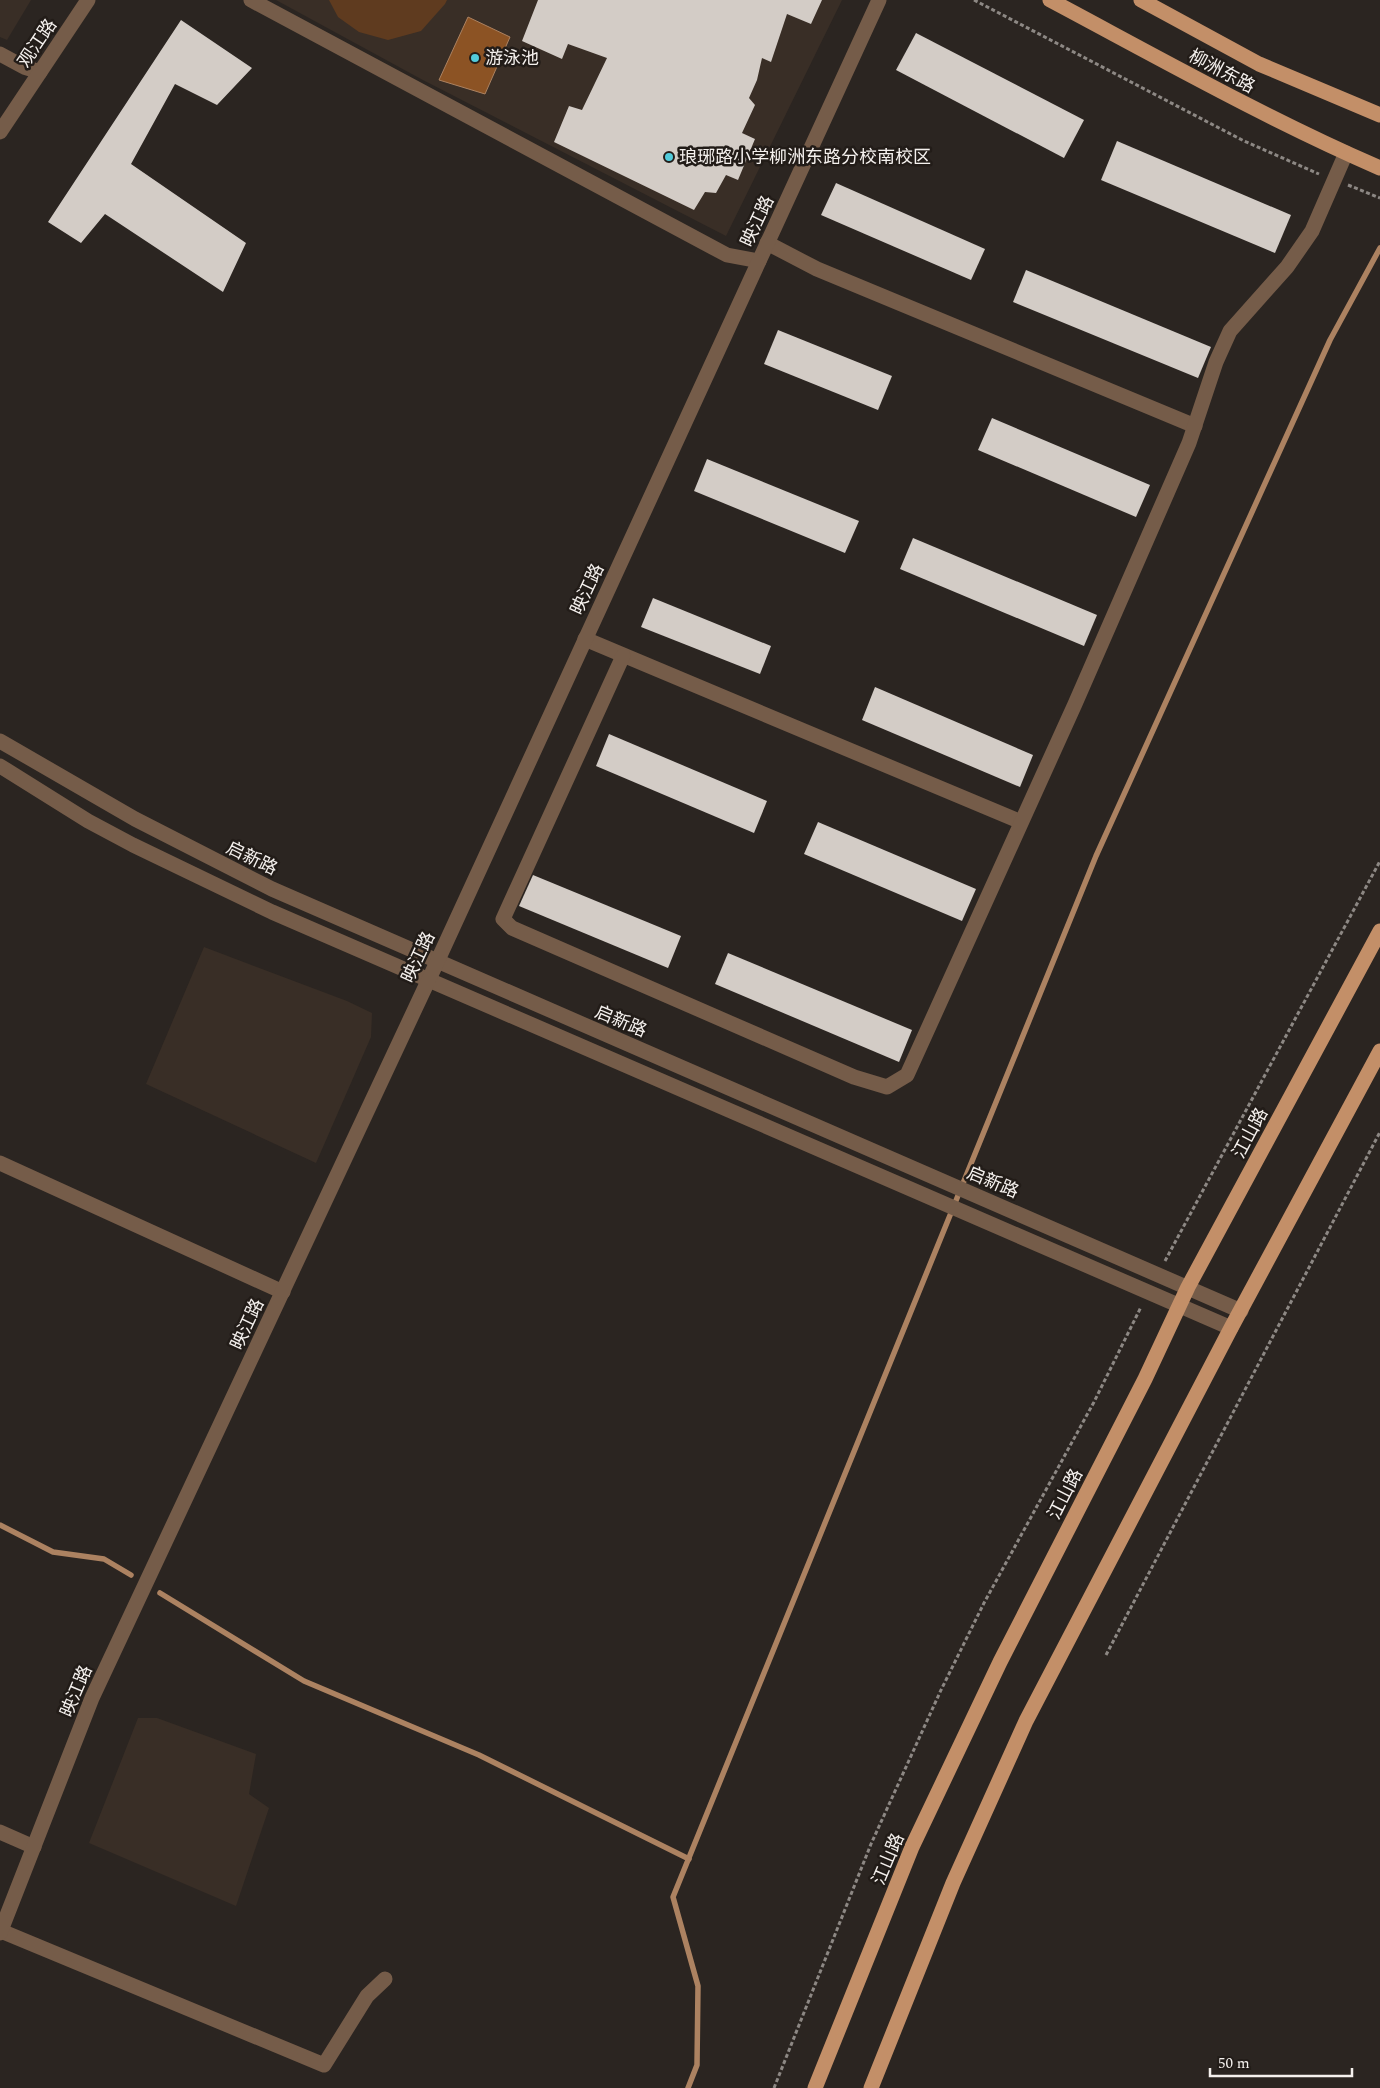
<svg xmlns="http://www.w3.org/2000/svg" width="1380" height="2088" font-family="Spectral,'Noto Sans SC',serif">
	<style>
		.built { fill: #392e26 }
		.green { fill: #5f3b1f }
		.water { fill: #8c5324; stroke: #ac8261 }
		.lines { fill: none; stroke-linecap: round; stroke-linejoin: round }
		.stream { stroke: #ac8261; stroke-width: 5.5 }
		.building { fill: #d3ccc6 }
		.path { stroke: #8d8884; stroke-width: 3; stroke-dasharray: 4 2.5; stroke-linecap: butt }
		.minor { stroke: #755c49; stroke-width: 15 }
		.major { stroke: #c38f68; stroke-width: 15 }
		.poi-dot { fill: #53cbdb; stroke: #221c18; stroke-width: 2 }
		.labels { text-anchor: middle; stroke-width: 5; stroke-linejoin: round; paint-order: stroke }
		.street-label { font-size: 18px; fill: #f5f1ee; stroke: #221c18 }
		.poi-label { font-size: 18px; fill: #f5f1ee; stroke: #221c18; text-anchor: start }
	</style>
	<rect width="100%" height="100%" fill="#2b2521"/>
	<g class="built">
		<path d="M 0,0 L 31,0 L 7,40 L 0,37 Z"/>
		<path d="M 276,0 L 842,0 L 726,236 L 421,79 Z"/>
		<path d="M 204,947 L 347,1001 L 372,1013 L 371,1037 L 316,1163 L 146,1084 Z"/>
		<path d="M 138,1718 L 157,1718 L 256,1754 L 249,1794 L 269,1808 L 236,1906 L 89,1843 Z"/>
	</g>
	<path class="green" d="M 329,0 L 447,0 L 445,4 L 421,31 L 388,40 L 359,32 L 338,17 Z"/>
	<path class="water" d="M 468,17 L 510,37 L 485,94 L 439,80 Z"/>
	<g class="lines">
		<g class="stream">
			<path d="M 0,1525 L 53,1552 L 104,1559 L 131,1575"/>
			<path d="M 160,1593 L 304,1681 L 479,1755 L 689,1859"/>
			<path d="M 688,2088 L 697,2065 L 698,1986 L 673,1897 L 1096,856 L 1330,340 L 1380,248"/>
		</g>
	</g>
	<g class="building">
		<path d="M 538,0 L 822,0 L 811,24 L 787,14 L 771,62 L 762,58 L 757,80 L 749,98 L 755,105 L 742,133 L 755,139 L 738,180 L 726,175 L 716,193 L 705,192 L 694,210 L 554,142 L 569,106 L 582,110 L 607,58 L 568,44 L 562,59 L 522,41 Z"/>
		<path d="M 181,20 L 252,68 L 217,105 L 175,84 L 131,164 L 246,243 L 223,292 L 105,214 L 81,243 L 48,222 Z"/>
		<path d="M 916,33 L 1084,120 L 1064,158 L 896,70 Z"/>
		<path d="M 1117,141 L 1291,215 L 1275,253 L 1101,180 Z"/>
		<path d="M 836,183 L 985,249 L 971,280 L 821,215 Z"/>
		<path d="M 1026,270 L 1211,347 L 1198,378 L 1013,302 Z"/>
		<path d="M 778,330 L 892,376 L 878,410 L 764,364 Z"/>
		<path d="M 992,418 L 1150,485 L 1136,517 L 978,450 Z"/>
		<path d="M 707,459 L 859,521 L 845,553 L 694,491 Z"/>
		<path d="M 913,538 L 1097,615 L 1084,646 L 900,569 Z"/>
		<path d="M 653,598 L 771,646 L 760,674 L 641,627 Z"/>
		<path d="M 875,687 L 1033,755 L 1020,787 L 862,720 Z"/>
		<path d="M 609,734 L 767,801 L 754,833 L 596,766 Z"/>
		<path d="M 818,822 L 976,889 L 962,921 L 804,854 Z"/>
		<path d="M 533,875 L 681,936 L 668,968 L 519,906 Z"/>
		<path d="M 728,953 L 912,1030 L 899,1062 L 715,984 Z"/>
	</g>
	<g class="lines">
		<g class="path">
			<path d="M 974,0 L 1244,141 L 1319,174"/>
			<path d="M 1348,185 L 1380,198"/>
			<path d="M 1165,1261 L 1380,861"/>
			<path d="M 1106,1655 L 1380,1132"/>
			<path d="M 774,2088 L 871,1844 L 941,1690 L 984,1603 L 1094,1402 L 1141,1307"/>
		</g>
		<g class="minor">
			<path d="M 251,0 L 727,255 L 759,261"/>
			<path d="M 0,54 L 24,67 L 40,72"/>
			<path d="M 0,132 L 88,0"/>
			<path d="M 767,243 L 817,269 L 1195,426"/>
			<path d="M 585,639 L 1021,822"/>
			<path d="M 623,656 L 503,919 L 512,928 L 854,1077 L 887,1087 L 907,1075 L 1075,704 L 1189,443 L 1216,362 L 1230,331 L 1287,267 L 1312,231 L 1346,153"/>
			<path d="M 0,741 L 135,819 L 272,889 L 1241,1311"/>
			<path d="M 0,766 L 88,821 L 133,845 L 272,912 L 1231,1328"/>
			<path d="M 0,1163 L 283,1292"/>
			<path d="M 0,1832 L 34,1847"/>
			<path d="M 1,1931 L 324,2065 L 367,1996 L 385,1979"/>
			<path d="M 0,1933 L 92,1698 L 437,962 L 879,0"/>
		</g>
		<g class="major">
			<path d="M 1050,0 C 1159,58 1267,119 1380,168"/>
			<path d="M 1141,0 L 1259,64 L 1380,115"/>
			<path d="M 815,2088 L 912,1847 L 1000,1662 L 1145,1379 L 1188,1287 L 1380,931"/>
			<path d="M 871,2088 L 953,1883 L 1026,1721 L 1231,1328 L 1380,1051"/>
		</g>
	</g>
	<g class="poi-dot">
		<circle cx="475" cy="58" r="5"/>
		<circle cx="669" cy="157" r="5"/>
	</g>
	<g class="labels">
		<g class="street-label">
			<text transform="translate(37 43) rotate(-56)" y="6">观江路</text>
			<text transform="translate(1222 71) rotate(28)" y="6">柳洲东路</text>
			<text transform="translate(757 221) rotate(-65)" y="6">映江路</text>
			<text transform="translate(587 589) rotate(-65)" y="6">映江路</text>
			<text transform="translate(252 858) rotate(26)" y="6">启新路</text>
			<text transform="translate(418 957) rotate(-65)" y="6">映江路</text>
			<text transform="translate(621 1021) rotate(23)" y="6">启新路</text>
			<text transform="translate(1250 1133) rotate(-62)" y="6">江山路</text>
			<text transform="translate(993 1182) rotate(23)" y="6">启新路</text>
			<text transform="translate(247 1324) rotate(-65)" y="6">映江路</text>
			<text transform="translate(1065 1494) rotate(-63)" y="6">江山路</text>
			<text transform="translate(76 1691) rotate(-67)" y="6">映江路</text>
			<text transform="translate(888 1859) rotate(-67)" y="6">江山路</text>
		</g>
		<g class="poi-label">
			<text x="485" y="64">游泳池</text>
			<text x="679" y="163">琅琊路小学柳洲东路分校南校区</text>
		</g>
	</g>
	<path d="M1210 2068v8h142v-8" fill="none" stroke="#f5f1ee" stroke-width="2.5"/>
	<text x="1218" y="2068" font-size="15" fill="#f5f1ee" stroke="#221c18" stroke-width="4" paint-order="stroke">50 m</text>
</svg>
